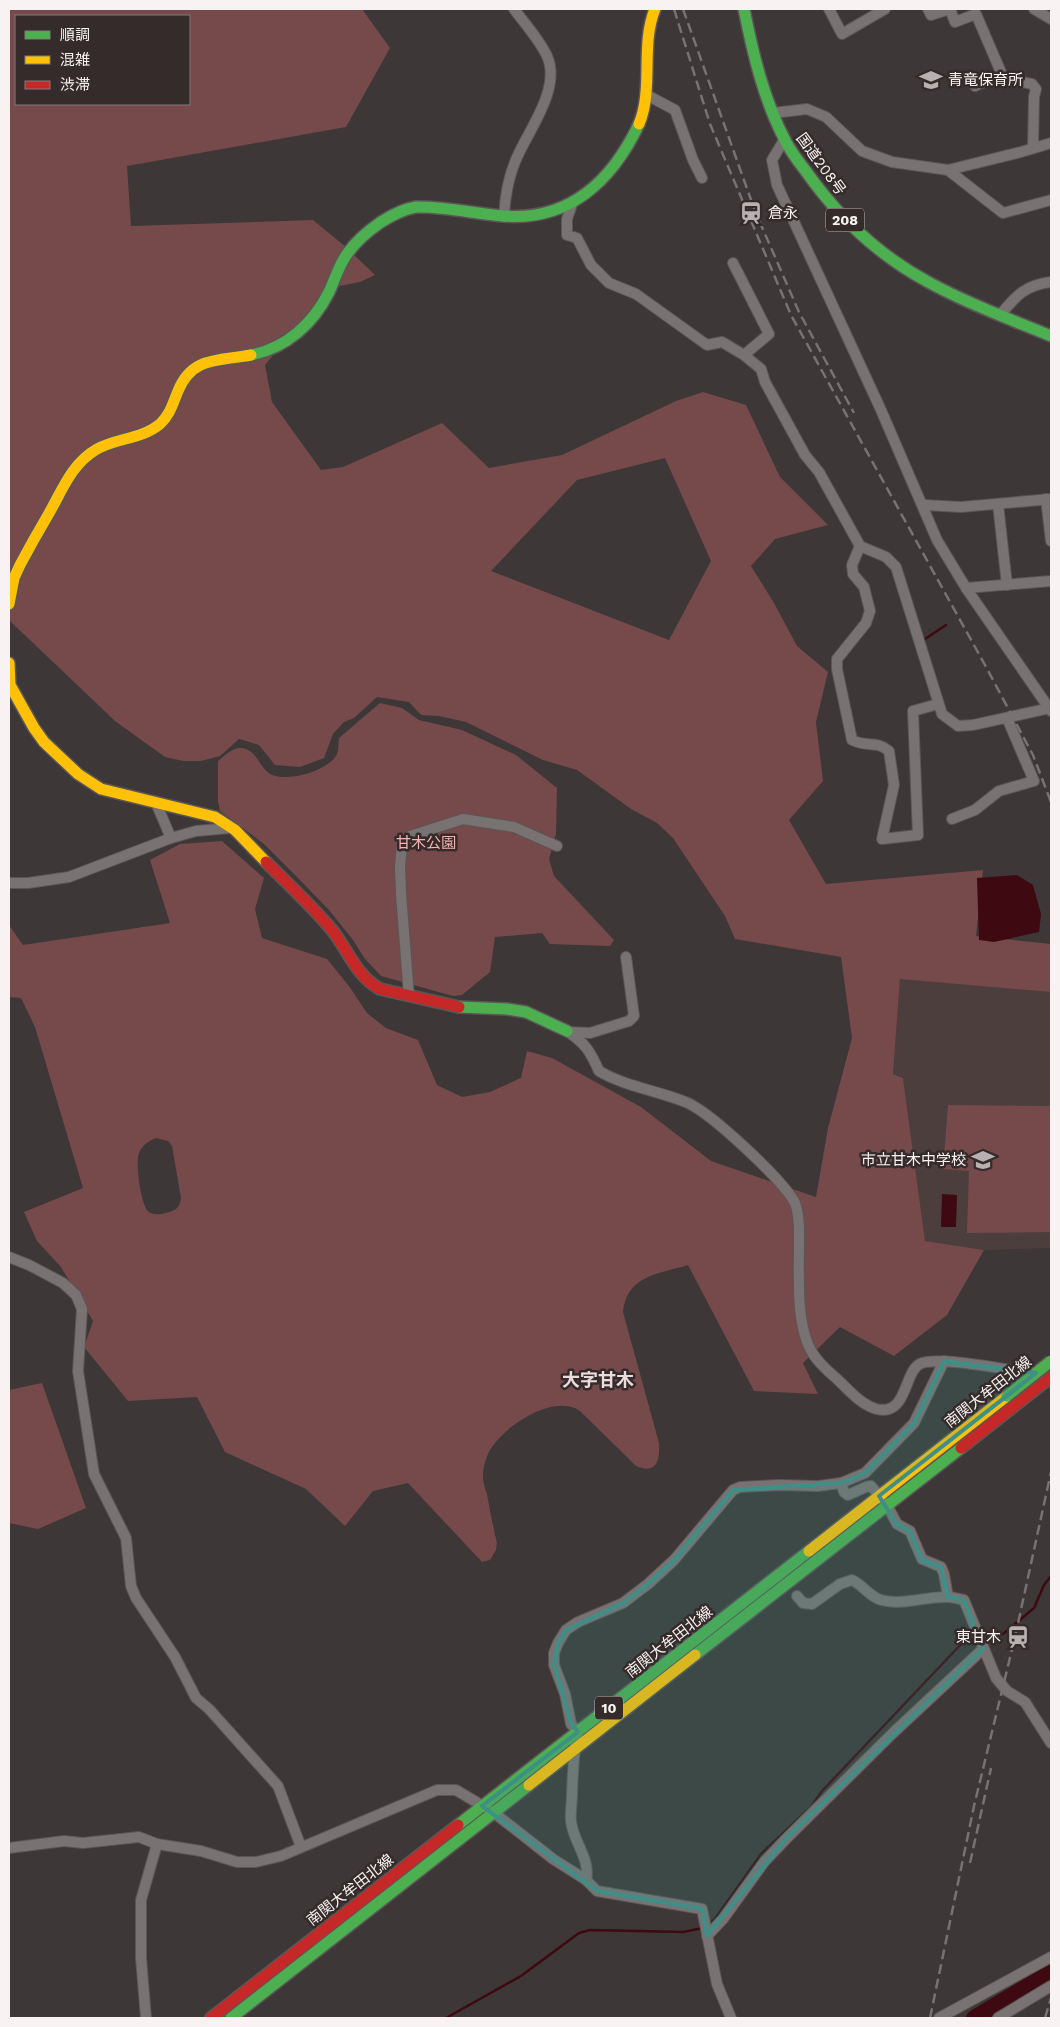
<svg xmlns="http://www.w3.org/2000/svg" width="1060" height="2027" font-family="'Work Sans','Noto Sans JP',sans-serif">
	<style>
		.built { fill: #4d3e3e }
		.green { fill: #76494a; fill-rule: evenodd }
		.water { fill: #3e0911 }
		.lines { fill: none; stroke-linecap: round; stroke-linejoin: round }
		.stream { stroke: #3e0911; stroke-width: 2.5 }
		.river { stroke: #3e0911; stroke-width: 16 }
		.street-casing { stroke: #5b5656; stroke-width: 12 }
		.fast-casing { stroke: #5b5656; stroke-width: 14 }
		.slow-casing { stroke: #5b5656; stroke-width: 14 }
		.jam-casing { stroke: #5b5656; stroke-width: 14 }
		.street { stroke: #787372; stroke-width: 10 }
		.fast { stroke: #4caf50; stroke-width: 11 }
		.slow { stroke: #ffc107; stroke-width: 11 }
		.jam { stroke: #c62828; stroke-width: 11 }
		.rail { stroke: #777373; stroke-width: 2.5; stroke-dasharray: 10 5; stroke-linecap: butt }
		.fast-bridge-casing { stroke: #5b5656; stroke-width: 14; stroke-linecap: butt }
		.fast-bridge { stroke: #4caf50; stroke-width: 11 }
		.marked { fill: #3e8f88; fill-opacity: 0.2; stroke: #3e8f88; stroke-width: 4; stroke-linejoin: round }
		.labels { text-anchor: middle; stroke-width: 5; stroke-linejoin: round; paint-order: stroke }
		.shield { fill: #352b2b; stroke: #beb6b6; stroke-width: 1 }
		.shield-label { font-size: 14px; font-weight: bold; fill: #f9f2f2 }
		.poi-label { font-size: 15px; fill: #f9f2f2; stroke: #352b2b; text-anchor: start }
		.street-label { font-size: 15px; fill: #f9f2f2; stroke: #352b2b }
		.park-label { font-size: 15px; fill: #f8b1b2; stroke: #352b2b }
		.quarter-label { font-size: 18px; font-weight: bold; fill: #eadcdc; stroke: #352b2b }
	</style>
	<rect width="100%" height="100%" fill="#3d3737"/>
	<path class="built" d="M 900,978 L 1051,992 L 1051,1248 L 984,1250 L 925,1242 L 903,1078 L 893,1074 Z"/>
	<g class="green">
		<path d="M 9,9 L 362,9 L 390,48 L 346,127 L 127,166 L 131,226 L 313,220 L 346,247 L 375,275 L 360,282 L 340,286 L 328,293 L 308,312 L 265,365 L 272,402 L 321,470 L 343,467 L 442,423 L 489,468 L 562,455 L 676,401 L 703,392 L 746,405 L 780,477 L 828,525 L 775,539 L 751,566 L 774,603 L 797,646 L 828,672 L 816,722 L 823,781 L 789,820 L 826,884 L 983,870 L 976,936 L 1051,944 L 1051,992 L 900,979 L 893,1074 L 903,1078 L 925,1241 L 984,1250 L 947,1315 L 894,1356 L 840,1327 L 803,1363 L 818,1394 L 754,1391 L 688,1265 C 659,1274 627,1275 623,1312 L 659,1443 C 660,1460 657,1475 636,1466 L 580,1411 C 554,1393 504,1426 490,1450 C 486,1457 483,1468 483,1476 C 483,1482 485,1489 487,1494 C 490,1511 493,1527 497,1543 L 496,1550 L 490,1560 L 482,1562 L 408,1483 L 373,1491 L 345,1526 L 306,1489 L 225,1452 L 197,1397 L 128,1401 L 84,1347 L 93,1321 L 61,1267 L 37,1241 L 24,1212 L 83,1188 L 35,1027 L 21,998 L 9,997 L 9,925 L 23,945 L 170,923 L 150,860 L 180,844 L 222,841 L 264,878 L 255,909 L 262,938 L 327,959 L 349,986 L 367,1013 L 386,1028 L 418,1040 L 437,1085 L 462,1097 L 490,1092 L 521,1078 L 527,1051 L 552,1058 L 641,1107 L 711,1161 L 816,1197 L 828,1128 L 852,1038 L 841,957 L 735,939 L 725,916 L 673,838 L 657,823 L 631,809 L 577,770 L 543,760 L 466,722 L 439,716 L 421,715 L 409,702 L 377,697 L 354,718 L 344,722 L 333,734 L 324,758 L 300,767 L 275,765 L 259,745 L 239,739 L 220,756 L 201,761 L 183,761 L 165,757 L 115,721 L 11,622 L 9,619 ZM 16,16 L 189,16 L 189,104 L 16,104 ZM 665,458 L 711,561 L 669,640 L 491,571 L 577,480 ZM 156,1138 L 168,1141 L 172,1146 L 181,1198 C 180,1202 180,1206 176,1209 C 170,1213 152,1218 147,1210 C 141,1202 135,1163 139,1153 C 142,1145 149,1141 156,1138 Z"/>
		<path d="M 380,703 L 402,708 L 419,720 L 462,730 L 516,755 L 557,788 L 556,834 L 549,859 L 554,876 L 614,940 L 610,946 L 550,944 L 542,933 L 495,937 L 490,972 L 462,995 L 453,996 L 381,976 L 365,959 L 353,940 L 329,910 L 295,875 L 264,844 L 220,811 L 218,801 L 218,761 C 225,755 233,747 242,748 C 257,750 259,767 270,774 C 286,783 329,771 337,754 C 339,750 338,743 339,738 Z"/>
		<path d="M 948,1105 L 1051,1106 L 1051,1232 L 967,1233 L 969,1171 L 943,1169 Z"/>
		<path d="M 42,1383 L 86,1508 L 38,1529 L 9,1523 L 9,1390 Z"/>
	</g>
	<g class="water">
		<path d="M 1017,875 L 1033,885 L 1041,914 L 1039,932 L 994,942 L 979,940 L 977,878 Z"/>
		<path d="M 942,1194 L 957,1195 L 956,1227 L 941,1227 Z"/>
	</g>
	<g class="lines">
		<g class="stream">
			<path d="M 922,641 L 946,625"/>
			<path d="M 982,1638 L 1003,1634 L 1034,1608 L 1044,1585 L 1051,1576"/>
			<path d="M 707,1925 L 715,1919 L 761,1854 L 811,1807 L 822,1791 L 964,1641 L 977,1639"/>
			<path d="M 446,2018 L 521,1976 L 579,1933 L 590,1930 L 683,1932 L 703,1928"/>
		</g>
		<path class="river" d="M 974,2018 L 1051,1972"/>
		<defs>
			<g id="street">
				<path d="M 829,9 L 842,34 L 885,9"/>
				<path d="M 928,9 L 931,15 L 950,9 L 955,22 L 976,14 L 1003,77"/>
				<path d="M 1034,9 L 1051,19"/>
				<path d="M 975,86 C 1001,74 1005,79 1032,84 L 1036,89 L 1034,97 L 1033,148"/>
				<path d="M 645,94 L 675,110 L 693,160 L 702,178"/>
				<path d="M 773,113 L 807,109 L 826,117 L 862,151 L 892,162 L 948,170 L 1021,152 L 1051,143"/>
				<path d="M 784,140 L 772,160 L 777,185 L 881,410 L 937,540 L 966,588 L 1051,711"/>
				<path d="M 948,170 L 1003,213 L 1051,200"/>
				<path d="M 572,204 L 567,219 L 567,235 L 577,238 L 591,265 L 609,283 L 636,294 L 707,345 L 722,342 L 744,355 L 761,369 L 765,382 L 805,455 L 819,472 L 860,546 L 886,557 L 896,567 L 942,714 L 958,726 L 973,725 L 1050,708"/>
				<path d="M 504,217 C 505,195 509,173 519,153 C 531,127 561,87 547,56 C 539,39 525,24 514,9"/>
				<path d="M 733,263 L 769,334 L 744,355"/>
				<path d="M 1000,315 C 1016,296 1025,285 1051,282"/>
				<path d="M 1046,499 L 1051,541"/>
				<path d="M 998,504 L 1007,585"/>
				<path d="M 924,505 L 961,507 L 1051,499"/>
				<path d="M 860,546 L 852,565 L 853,574 L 864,587 L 870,611 L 866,623 L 837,659 L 837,669 L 852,740 C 868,748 876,740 889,751 L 894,785 L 882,839 L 918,835 L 913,711 L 938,704"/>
				<path d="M 966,588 L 1051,581"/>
				<path d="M 156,803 L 171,838"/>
				<path d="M 952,819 L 975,810 L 999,791 L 1034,781 L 1007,718"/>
				<path d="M 9,883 L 28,883 L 69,877 L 171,838 L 196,831 L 230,828"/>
				<path d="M 409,996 L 401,894 L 400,866 L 402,846 L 410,836 L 463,819 L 514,827 L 557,846"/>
				<path d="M 567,1031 C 586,1044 590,1051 599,1071 C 626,1087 660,1091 688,1103 C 713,1115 782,1179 795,1203 C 800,1215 799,1232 799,1244 C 799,1277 795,1332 816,1358 C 822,1366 830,1373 837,1379 C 849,1390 860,1404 876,1409 C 909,1417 903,1369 922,1363 C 942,1356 1013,1371 1038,1374"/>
				<path d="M 568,1032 L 590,1033 L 629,1021 L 634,1016 L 626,957"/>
				<path d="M 9,1257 L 29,1265 L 63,1283 L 76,1295 L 82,1309 L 78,1371 L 94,1474 L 126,1538 L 131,1586 L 136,1598 L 175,1657 L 196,1698 L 209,1709 L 278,1786 L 301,1847"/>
				<path d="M 841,1483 L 844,1492 L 848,1495 L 866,1487 L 871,1486 L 887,1505 L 897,1524 L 910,1531 L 922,1559 L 941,1567 L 944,1574 L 948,1597"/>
				<path d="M 797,1596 L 803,1603 L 812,1604 L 840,1584 L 852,1580 C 863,1585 870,1597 881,1600 C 902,1606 927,1596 948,1597 C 953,1597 959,1599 964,1600 L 996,1678 L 1007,1691 L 1025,1702 L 1051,1743"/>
				<path d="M 9,1848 L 64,1841 L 83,1843 L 139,1837 L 157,1844 L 201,1851 L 237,1862 L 256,1862 L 281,1856 L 437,1790 L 456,1790 L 493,1812 L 553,1859 L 586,1880 L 597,1891 L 702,1909 L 717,1984 L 731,2018"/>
				<path d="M 586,1880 C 591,1859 573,1842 571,1821 C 570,1813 572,1803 572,1794 C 573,1773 573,1753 578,1732 L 571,1724 L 565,1694 L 554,1665 L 554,1653 L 558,1643 L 566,1630 L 578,1622 L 623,1603 L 648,1584 L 674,1560 L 733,1490 L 740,1487 L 779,1485 L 818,1486 L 841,1483 L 865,1473 L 914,1423 L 944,1361"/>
				<path d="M 707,1936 L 723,1919 L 765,1861 L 787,1838 L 893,1733 L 983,1649"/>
				<path d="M 146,2018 L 141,1958 L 141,1900 L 157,1844"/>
				<path d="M 939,2018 L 1051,1957"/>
				<path d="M 998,2018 L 1051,1986"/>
			</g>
			<g id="fast">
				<path d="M 744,9 C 753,54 764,101 786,142 C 791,152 798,161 805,170 C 838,217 879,256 930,283 C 968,304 1010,319 1051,336"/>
				<path d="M 251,355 C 286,348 313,324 329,292 C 335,279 339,265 347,254 C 356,241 368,231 381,222 C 392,215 404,209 416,207 C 445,206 475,214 504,216 C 569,221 612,181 639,124"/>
				<path d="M 459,1007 L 507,1009 L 526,1012 L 567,1031"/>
				<path d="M 695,1655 L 961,1448"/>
				<path d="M 458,1825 L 809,1551"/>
				<path d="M 231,2018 L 529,1785"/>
			</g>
			<g id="slow">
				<path d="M 639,124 C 654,88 640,46 655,9"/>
				<path d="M 9,604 L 14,578 L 20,565 C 29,548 38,532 48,515 C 62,491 71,464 97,449 C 117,438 142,439 160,424 C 170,415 173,403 178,391 C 192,356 219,361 251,355"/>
				<path d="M 9,663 L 10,685 L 34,728 L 44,742 L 78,774 L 101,789 L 215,817 L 235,830 L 266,862"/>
				<path d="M 809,1551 L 1007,1396"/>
				<path d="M 529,1785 L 695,1655"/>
			</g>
			<g id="jam">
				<path d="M 266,862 C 288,884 312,906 332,930 C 348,950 356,976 380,989 L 459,1007"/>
				<path d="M 961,1448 L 1051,1377"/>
				<path d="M 211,2018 L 458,1825"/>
			</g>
		</defs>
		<use href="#street" class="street-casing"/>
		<use href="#fast" class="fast-casing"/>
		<use href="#slow" class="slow-casing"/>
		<use href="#jam" class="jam-casing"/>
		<use href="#street" class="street"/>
		<use href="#fast" class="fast"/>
		<use href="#slow" class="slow"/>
		<use href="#jam" class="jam"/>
		<g class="rail">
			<path d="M 674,9 L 710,124 L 791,315 L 985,665 L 1033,755 L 1051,802"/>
			<path d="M 683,9 L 755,211 L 799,312 L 854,413"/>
			<path d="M 970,1863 L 991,1768"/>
			<path d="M 930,2018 L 974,1806 L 1015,1637 L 1051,1472"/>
			<path d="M 1045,2018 L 1051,1998"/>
		</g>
		<defs>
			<path id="fast-bridge" d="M 1007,1396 L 1051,1361"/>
		</defs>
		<use href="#fast-bridge" class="fast-bridge-casing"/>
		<use href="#fast-bridge" class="fast-bridge"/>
	</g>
	<path class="marked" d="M 944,1361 L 1036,1373 L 879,1496 L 897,1524 L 910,1531 L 922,1560 L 941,1567 L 948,1597 L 964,1600 L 983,1649 L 787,1838 L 707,1936 L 702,1909 L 597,1891 L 482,1806 L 578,1732 L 571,1724 L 554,1665 L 558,1643 L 566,1630 L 623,1603 L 648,1584 L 674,1560 L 733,1490 L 841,1483 L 865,1473 L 914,1423 Z"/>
	<defs>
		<symbol id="school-bare" viewBox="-9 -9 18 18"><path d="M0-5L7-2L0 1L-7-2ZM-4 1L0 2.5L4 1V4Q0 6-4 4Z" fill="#b7b1b1" stroke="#352b2b" stroke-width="2.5" paint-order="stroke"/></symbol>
		<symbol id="station-bare" viewBox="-9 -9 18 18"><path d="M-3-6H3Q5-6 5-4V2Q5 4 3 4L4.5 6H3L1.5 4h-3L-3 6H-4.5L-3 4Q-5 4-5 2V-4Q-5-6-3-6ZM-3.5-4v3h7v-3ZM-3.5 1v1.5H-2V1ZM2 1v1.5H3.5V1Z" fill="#b7b1b1" stroke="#352b2b" stroke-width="2.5" paint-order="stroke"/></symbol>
	</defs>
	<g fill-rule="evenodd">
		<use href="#school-bare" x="915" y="64" width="32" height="32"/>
		<use href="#station-bare" x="735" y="197" width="32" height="32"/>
		<use href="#school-bare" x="967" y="1144" width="32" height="32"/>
		<use href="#station-bare" x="1002" y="1621" width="32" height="32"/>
	</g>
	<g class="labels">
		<g class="shield">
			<rect x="826" y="208.5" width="38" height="23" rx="4"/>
			<rect x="595" y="1696.5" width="28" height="23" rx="4"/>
		</g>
		<g class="shield-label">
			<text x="845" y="225">208</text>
			<text x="609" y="1713">10</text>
		</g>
		<g class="poi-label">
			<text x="948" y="85">青竜保育所</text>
			<text x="768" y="218">倉永</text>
			<text x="966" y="1165" text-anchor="end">市立甘木中学校</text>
			<text x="1001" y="1642" text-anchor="end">東甘木</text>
		</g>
		<g class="street-label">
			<text transform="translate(821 164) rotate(54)" y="5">国道208号</text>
			<text transform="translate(988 1392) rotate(-38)" y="5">南関大牟田北線</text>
			<text transform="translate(669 1642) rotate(-38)" y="5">南関大牟田北線</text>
			<text transform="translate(350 1890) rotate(-38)" y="5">南関大牟田北線</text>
		</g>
		<g class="park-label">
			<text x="426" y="848">甘木公園</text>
		</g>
		<g class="quarter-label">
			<text x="598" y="1386">大字甘木</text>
		</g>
	</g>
	<rect width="1060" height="2027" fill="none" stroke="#f9f2f2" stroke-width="20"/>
	<rect x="15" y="15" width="175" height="90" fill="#352b2b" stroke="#837b7b"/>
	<rect x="25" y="31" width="25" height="8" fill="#4caf50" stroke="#837b7b"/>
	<text x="60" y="40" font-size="15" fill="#f9f2f2">順調</text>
	<rect x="25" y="56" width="25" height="8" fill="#ffc107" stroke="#837b7b"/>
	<text x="60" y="65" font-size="15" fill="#f9f2f2">混雑</text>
	<rect x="25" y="81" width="25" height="8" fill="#c62828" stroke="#837b7b"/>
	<text x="60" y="90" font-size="15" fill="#f9f2f2">渋滞</text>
</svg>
